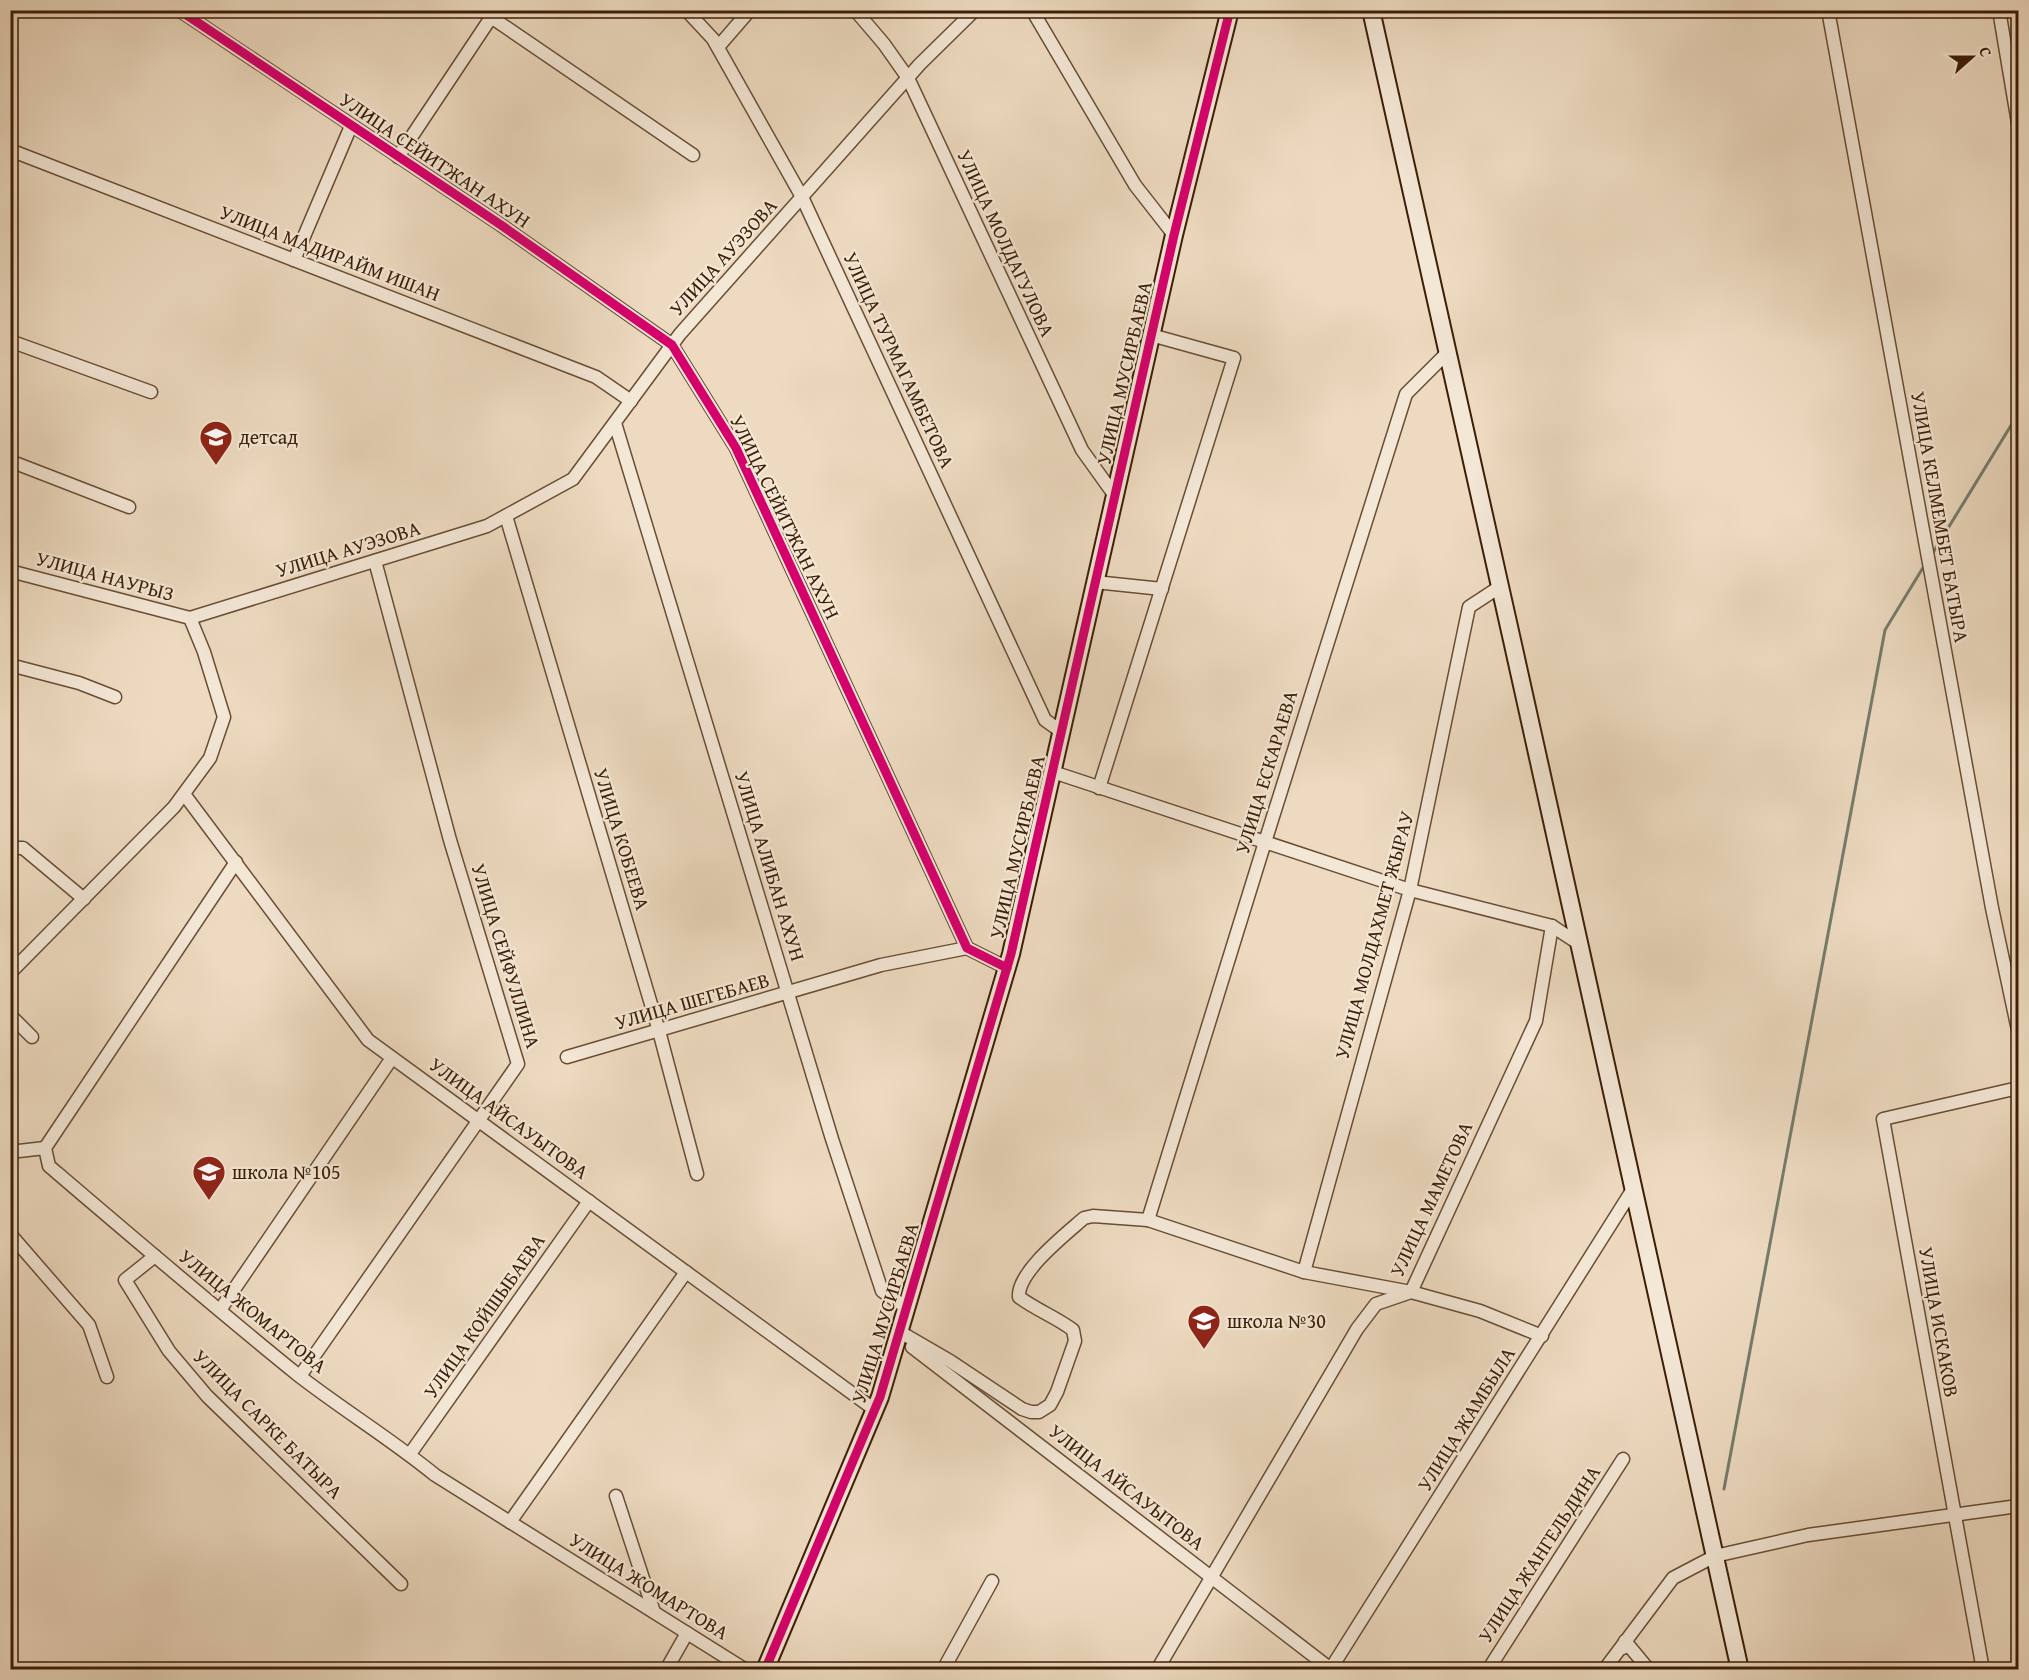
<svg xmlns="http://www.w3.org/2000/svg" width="2029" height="1680" font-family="'Gentium Book Plus',serif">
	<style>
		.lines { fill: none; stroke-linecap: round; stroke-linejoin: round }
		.stream { stroke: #747c6c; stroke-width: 3 }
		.street-casing { stroke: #694d34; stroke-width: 15 }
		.secondary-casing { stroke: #3d1e05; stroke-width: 20 }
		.street { stroke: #f3e7d6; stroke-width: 12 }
		.secondary { stroke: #f3e7d6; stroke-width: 16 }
		.cycleway-casing { stroke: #f3e7d6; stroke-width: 13 }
		.cycleway { stroke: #d6006c; stroke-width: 9 }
		.labels { text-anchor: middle; stroke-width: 4.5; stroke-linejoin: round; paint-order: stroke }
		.street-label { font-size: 20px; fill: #3d1e05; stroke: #f3e7d6 }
		.poi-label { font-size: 20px; fill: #3d1e05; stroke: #f3e7d6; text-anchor: start }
	</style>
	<rect width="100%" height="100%" fill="#eddac0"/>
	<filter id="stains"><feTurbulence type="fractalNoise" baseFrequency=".00333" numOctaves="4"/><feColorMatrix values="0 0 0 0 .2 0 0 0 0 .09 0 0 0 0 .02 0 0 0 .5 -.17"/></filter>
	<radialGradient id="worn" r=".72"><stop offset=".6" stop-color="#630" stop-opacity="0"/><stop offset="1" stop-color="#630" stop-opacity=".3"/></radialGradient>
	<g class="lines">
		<g class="stream">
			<path d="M 1931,556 L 2018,414"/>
			<path d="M 1724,1489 L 1885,630 L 1924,566"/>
		</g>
		<defs>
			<g id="street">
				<path d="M 179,10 L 501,225 L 672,345 L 736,448 L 967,948 L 1007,968"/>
				<path d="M 686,10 L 713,39 L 802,197 L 1045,720 L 1062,732"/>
				<path d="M 855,10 L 884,44 L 908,78 L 1082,450 L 1115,496"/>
				<path d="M 1032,10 L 1135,185 L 1174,235"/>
				<path d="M 1828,10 L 1992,908 L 2018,1030"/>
				<path d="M 1999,10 L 2018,123"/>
				<path d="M 491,17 L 693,155"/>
				<path d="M 718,47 L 750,10"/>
				<path d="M 10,150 L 596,377 L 631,401"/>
				<path d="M 398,157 L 496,10"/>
				<path d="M 294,260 L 351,126"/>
				<path d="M 10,341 L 151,392"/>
				<path d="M 615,423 L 832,1139 L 882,1291 L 907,1308"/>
				<path d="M 10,461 L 129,507"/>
				<path d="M 506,516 L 659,1031 L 697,1174"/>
				<path d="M 10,571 L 190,618"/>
				<path d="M 1095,582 L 1162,589"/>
				<path d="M 190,618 L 487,526 L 573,479 L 680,334 L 920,64 L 975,10"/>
				<path d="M 10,665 L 79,683 L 115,697"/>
				<path d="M 1053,772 L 1410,890 L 1552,926 L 1581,945"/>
				<path d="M 1099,788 L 1234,358 L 1151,335"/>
				<path d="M 184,794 L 368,1040 L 875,1410"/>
				<path d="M 10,848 L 23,848 L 84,899"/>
				<path d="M 236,862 L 45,1148 L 49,1166 C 131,1236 214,1307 298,1375 C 343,1410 391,1439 435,1475 L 746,1670"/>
				<path d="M 10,973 L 174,807 L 210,758 L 224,717 L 204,652 L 190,618"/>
				<path d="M 10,1015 L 32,1037"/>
				<path d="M 567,1057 L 881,965 L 967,948"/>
				<path d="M 10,1152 L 45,1148"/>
				<path d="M 1148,1220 L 1265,842 L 1406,394 L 1448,352"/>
				<path d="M 10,1234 L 89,1325 L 107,1377"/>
				<path d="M 155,1256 L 125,1280 L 169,1351 L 207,1396 L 401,1584"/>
				<path d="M 1304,1272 L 1410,890 L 1469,607 L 1501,586"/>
				<path d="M 220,1310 L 392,1058"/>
				<path d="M 900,1332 L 950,1361 L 1022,1409 L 1031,1412 L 1039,1412 L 1050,1405 L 1057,1392 L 1075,1341 L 1073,1330 C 1056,1317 1036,1310 1019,1297 C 1017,1272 1066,1234 1084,1218 L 1093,1216 L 1148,1220 L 1304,1272 L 1411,1292 L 1480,1311 L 1542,1336"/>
				<path d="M 912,1347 L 1332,1670"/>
				<path d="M 300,1376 L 518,1064 L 450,840 L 375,561"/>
				<path d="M 410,1454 L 589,1201"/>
				<path d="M 616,1496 L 654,1612"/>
				<path d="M 510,1522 L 686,1272"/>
				<path d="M 1623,1648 L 1625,1641 L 1649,1670"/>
				<path d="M 666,1670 L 687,1633"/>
				<path d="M 943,1670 L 992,1581"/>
				<path d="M 1157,1670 L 1357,1329 L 1376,1304 L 1411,1292 L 1536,1021 L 1552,926"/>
				<path d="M 1330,1670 L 1633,1189"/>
				<path d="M 1488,1670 L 1623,1459"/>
				<path d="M 1604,1670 L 1673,1578 L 1715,1556 L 1808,1535 L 2018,1506"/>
				<path d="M 1983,1670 L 1883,1119 L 2018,1088"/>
			</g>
			<g id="secondary">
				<path d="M 1371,10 C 1496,563 1617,1116 1740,1670"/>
				<path d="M 765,1670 L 880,1397 L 1011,954 L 1174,235 L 1230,10"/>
			</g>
		</defs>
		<use href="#street" class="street-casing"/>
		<use href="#secondary" class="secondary-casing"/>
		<use href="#street" class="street"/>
		<use href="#secondary" class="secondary"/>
		<defs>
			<g id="cycleway">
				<path d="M 179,10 L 501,225 L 672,345 L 736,448 L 967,948 L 1007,968"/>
				<path d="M 765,1670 L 880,1397 L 1011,954 L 1174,235 L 1230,10"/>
			</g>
		</defs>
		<use href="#cycleway" class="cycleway-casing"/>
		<use href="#cycleway" class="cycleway"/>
	</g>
	<defs>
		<symbol id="school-pin" viewBox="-11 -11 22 30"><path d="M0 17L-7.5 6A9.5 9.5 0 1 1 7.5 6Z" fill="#8f2418" stroke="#f3e7d6"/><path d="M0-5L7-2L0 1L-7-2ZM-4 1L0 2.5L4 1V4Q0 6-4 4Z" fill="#fff"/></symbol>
	</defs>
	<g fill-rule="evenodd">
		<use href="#school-pin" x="197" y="418" width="38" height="52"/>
		<use href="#school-pin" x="190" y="1153" width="38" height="52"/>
		<use href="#school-pin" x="1185" y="1302" width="38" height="52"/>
	</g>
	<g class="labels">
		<g class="street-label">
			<text transform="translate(435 160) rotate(34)" y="7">УЛИЦА СЕЙИТЖАН АХУН</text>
			<text transform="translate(1006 243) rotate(65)" y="7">УЛИЦА МОЛДАГУЛОВА</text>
			<text transform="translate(330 253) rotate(21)" y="7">УЛИЦА МАДИРАЙМ ИШАН</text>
			<text transform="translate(723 257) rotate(-48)" y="7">УЛИЦА АУЭЗОВА</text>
			<text transform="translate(899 360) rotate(65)" y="7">УЛИЦА ТУРМАГАМБЕТОВА</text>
			<text transform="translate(1124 373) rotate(-77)" y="7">УЛИЦА МУСИРБАЕВА</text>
			<text transform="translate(785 517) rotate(64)" y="7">УЛИЦА СЕЙИТЖАН АХУН</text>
			<text transform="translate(1940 517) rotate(80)" y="7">УЛИЦА КЕЛМЕМБЕТ БАТЫРА</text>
			<text transform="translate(348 549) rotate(-17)" y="7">УЛИЦА АУЭЗОВА</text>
			<text transform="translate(105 576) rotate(15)" y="7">УЛИЦА НАУРЫЗ</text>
			<text transform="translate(1266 772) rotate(-73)" y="7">УЛИЦА ЕСКАРАЕВА</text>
			<text transform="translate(622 839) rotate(73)" y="7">УЛИЦА КОБЕЕВА</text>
			<text transform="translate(1017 847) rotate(-77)" y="7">УЛИЦА МУСИРБАЕВА</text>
			<text transform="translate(770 866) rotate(73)" y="7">УЛИЦА АЛИБАН АХУН</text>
			<text transform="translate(1374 935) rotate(-75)" y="7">УЛИЦА МОЛДАХМЕТ ЖЫРАУ</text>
			<text transform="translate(506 956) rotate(73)" y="7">УЛИЦА СЕЙФУЛЛИНА</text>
			<text transform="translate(692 1001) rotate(-16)" y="7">УЛИЦА ШЕГЕБАЕВ</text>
			<text transform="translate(509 1118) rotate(36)" y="7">УЛИЦА АЙСАУЫТОВА</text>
			<text transform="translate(1431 1199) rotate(-65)" y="7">УЛИЦА МАМЕТОВА</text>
			<text transform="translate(253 1311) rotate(39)" y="7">УЛИЦА ЖОМАРТОВА</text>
			<text transform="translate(885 1313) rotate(-73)" y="7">УЛИЦА МУСИРБАЕВА</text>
			<text transform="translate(484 1316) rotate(-55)" y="7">УЛИЦА КОЙШЫБАЕВА</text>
			<text transform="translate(1939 1322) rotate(80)" y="7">УЛИЦА ИСКАКОВ</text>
			<text transform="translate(1466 1419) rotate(-58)" y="7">УЛИЦА ЖАМБЫЛА</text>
			<text transform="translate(268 1424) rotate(45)" y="7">УЛИЦА САРКЕ БАТЫРА</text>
			<text transform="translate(1127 1487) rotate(38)" y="7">УЛИЦА АЙСАУЫТОВА</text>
			<text transform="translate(1539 1554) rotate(-57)" y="7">УЛИЦА ЖАНГЕЛЬДИНА</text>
			<text transform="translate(649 1586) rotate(32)" y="7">УЛИЦА ЖОМАРТОВА</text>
		</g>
		<g class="poi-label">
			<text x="239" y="444">детсад</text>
			<text x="232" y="1179">школа №105</text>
			<text x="1227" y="1328">школа №30</text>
		</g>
	</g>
	<rect width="2029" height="1680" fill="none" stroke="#eddac0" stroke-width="36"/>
	<rect x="12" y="12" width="2005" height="1656" fill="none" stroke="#3d1e05" stroke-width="3"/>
	<rect x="18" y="18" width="1993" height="1644" fill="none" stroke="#3d1e05" stroke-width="1.5"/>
	<g transform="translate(1972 57) rotate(69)" stroke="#f3e7d6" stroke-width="4.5" paint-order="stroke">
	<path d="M0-4.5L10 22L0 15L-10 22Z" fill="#3d1e05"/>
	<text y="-9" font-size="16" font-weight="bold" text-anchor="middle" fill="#3d1e05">С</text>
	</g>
	<rect width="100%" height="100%" filter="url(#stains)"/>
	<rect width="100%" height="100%" fill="url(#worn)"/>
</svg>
